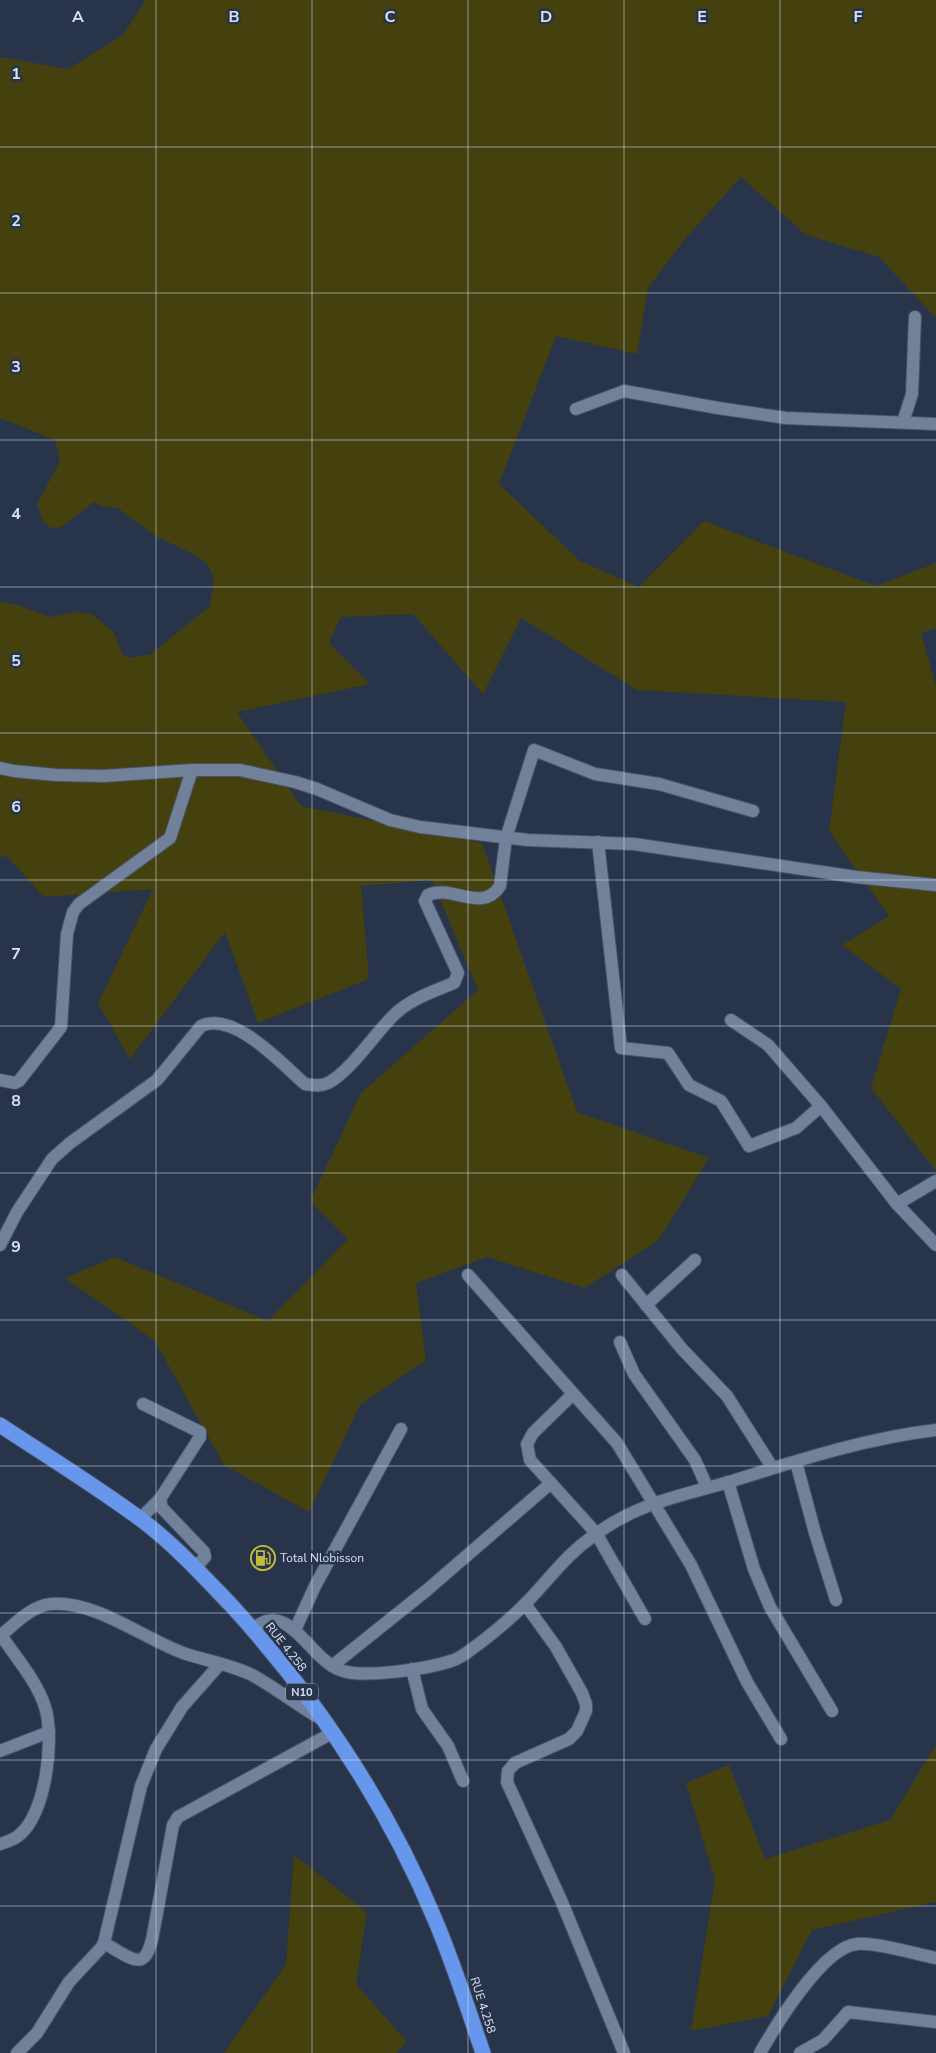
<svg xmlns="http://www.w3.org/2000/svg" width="936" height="2053" font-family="'Nunito Sans',sans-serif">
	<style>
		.green { fill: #44410e }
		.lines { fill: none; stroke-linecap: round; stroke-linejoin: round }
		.minor-casing { stroke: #485265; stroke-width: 14 }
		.highway-casing { stroke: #485265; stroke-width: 17 }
		.minor { stroke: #72819a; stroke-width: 12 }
		.highway { stroke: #6797ec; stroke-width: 15 }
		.grid { fill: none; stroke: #d9e1f0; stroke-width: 1; stroke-opacity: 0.55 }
		.labels { text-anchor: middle; stroke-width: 5; stroke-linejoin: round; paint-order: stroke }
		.shield { fill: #27344a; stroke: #a4adbe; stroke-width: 1 }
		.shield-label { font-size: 11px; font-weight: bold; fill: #d9e1f0 }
		.poi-label { font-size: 12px; fill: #d9e1f0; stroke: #27344a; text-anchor: start }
		.street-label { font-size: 12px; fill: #d9e1f0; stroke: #27344a }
		.grid-label { font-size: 16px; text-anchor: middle; font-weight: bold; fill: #d9e1f0; stroke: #27344a; stroke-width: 5; stroke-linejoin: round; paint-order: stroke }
	</style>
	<rect width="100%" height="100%" fill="#27344a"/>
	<g class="green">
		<path d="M 146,0 L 936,0 L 936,318 L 879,257 L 806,235 L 741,177 L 685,239 L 648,288 L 637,354 L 556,336 L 499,484 L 580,561 L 639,587 L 704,521 L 876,586 L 936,563 L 936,628 L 921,633 L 936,686 L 936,1171 L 871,1088 L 901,989 L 842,945 L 889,916 L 829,831 L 846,702 L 637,690 L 521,618 L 483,694 L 413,614 L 341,617 L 329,643 L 370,684 L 237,712 L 301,806 L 482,843 L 577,1112 L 709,1158 L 658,1241 L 584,1288 L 487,1257 L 416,1283 L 426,1360 L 360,1405 L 309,1512 L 224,1465 L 155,1341 L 65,1278 L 115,1257 L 268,1321 L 348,1239 L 310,1201 L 361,1093 L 478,990 L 432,880 L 361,886 L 369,979 L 258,1023 L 225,932 L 130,1059 L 98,1003 L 153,889 L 44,897 L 6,855 L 0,858 L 0,602 L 18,605 L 49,617 L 79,612 L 91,614 L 114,632 L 122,654 L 132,658 L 151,654 L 210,606 L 214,578 L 207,564 L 193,554 L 157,537 L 119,509 L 101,506 L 94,502 L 61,527 L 51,528 L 43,522 L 37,504 L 60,461 L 55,440 L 3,419 L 0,419 L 0,57 L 68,69 L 123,35 Z"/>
		<path d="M 936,1745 L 936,1902 L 812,1930 L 768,2016 L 691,2031 L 715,1880 L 686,1783 L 729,1765 L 765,1859 L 890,1820 Z"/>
		<path d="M 294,1855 L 367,1912 L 356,1984 L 407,2042 L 396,2053 L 224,2053 L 286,1964 Z"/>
	</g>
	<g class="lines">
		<defs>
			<g id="minor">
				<path d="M 576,409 L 624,391 L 718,408 L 786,418 L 936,424"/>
				<path d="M 903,422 L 912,394 L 915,317"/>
				<path d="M 0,768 L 14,771 L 56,775 L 104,776 L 192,770 L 240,770 L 295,782 L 317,789 L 390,820 L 420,827 L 528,840 L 634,844 L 856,877 L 936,885"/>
				<path d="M 598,842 L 621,1048 L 668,1053 L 689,1085 L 721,1101 L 749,1146 L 796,1128 L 821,1106"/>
				<path d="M 731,1020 L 768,1045 L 821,1106 L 897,1204 L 936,1181"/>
				<path d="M 0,1080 L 15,1083 L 19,1081 L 61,1027 L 67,934 L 73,912 L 79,904 L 170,838 L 192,770"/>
				<path d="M 897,1204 L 936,1245"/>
				<path d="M 0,1245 L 17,1212 L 52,1159 L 70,1143 L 157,1080 L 201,1026 C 234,1011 281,1063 305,1084 C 312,1085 320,1087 328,1083 C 350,1072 376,1032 395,1014 C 411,999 434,991 454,983 L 458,973 L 425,901 L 428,895 C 452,884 482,914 500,886 L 506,838 L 534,750 L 595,774 L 659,784 L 753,811"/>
				<path d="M 468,1275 L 617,1443 L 691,1565 L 747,1682 L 781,1739"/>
				<path d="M 622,1275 L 682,1349 L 727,1396 L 772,1467"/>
				<path d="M 646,1305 L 695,1260"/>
				<path d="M 620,1342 L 634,1374 L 695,1460 L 707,1487"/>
				<path d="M 573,1394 L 533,1433 L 527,1444 L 530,1460 L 596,1533 L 645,1619"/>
				<path d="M 143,1404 L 200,1432 L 200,1437 L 160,1499 L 162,1508 L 204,1552 L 205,1557 L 195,1568"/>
				<path d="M 796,1462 L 815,1533 L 836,1600"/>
				<path d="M 728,1482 L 754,1569 L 770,1607 L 832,1711"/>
				<path d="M 140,1519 L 160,1499"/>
				<path d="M 525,1604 L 556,1647 L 582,1693 L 586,1704 L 586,1711 L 577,1731 L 569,1739 L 515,1763 L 508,1771 L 507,1782 L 561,1900 L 624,2053"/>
				<path d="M 253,1629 C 289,1597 310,1662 343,1671 C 366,1678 427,1669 451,1661 C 462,1658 471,1649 480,1643 C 496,1631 511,1618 524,1605 C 550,1579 565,1555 596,1534 C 638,1503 680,1496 729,1482 C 796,1461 866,1438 936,1430"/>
				<path d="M 295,1630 L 315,1586 L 401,1429"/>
				<path d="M 0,1636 C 15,1624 31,1606 51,1604 C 96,1600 145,1640 186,1654 C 208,1661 232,1665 252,1675 C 276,1688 298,1706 323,1720"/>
				<path d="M 332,1666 L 427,1590 L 551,1483"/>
				<path d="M 412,1669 L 422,1709 L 448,1746 L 463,1781"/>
				<path d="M 0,1751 L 49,1732"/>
				<path d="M 0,1844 C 6,1842 13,1840 18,1836 C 46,1816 55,1738 45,1707 C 37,1681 16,1658 1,1635"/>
				<path d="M 104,1943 C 112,1947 136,1965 143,1958 C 148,1955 150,1946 152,1940 L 173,1825 L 178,1817 L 332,1733"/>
				<path d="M 17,2053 L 37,2033 L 69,1982 L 100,1949 L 104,1943 L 141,1786 L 156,1749 L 182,1707 L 220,1664"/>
				<path d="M 760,2053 C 776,2025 823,1947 857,1944 C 876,1942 915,1954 936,1958"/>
				<path d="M 800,2053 L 823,2040 L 848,2012 L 936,2022"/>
			</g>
			<path id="highway" d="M 0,1425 C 47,1456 94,1485 139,1518 C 173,1543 202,1575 231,1605 C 316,1698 388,1806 436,1922 C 454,1965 468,2009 483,2053"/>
		</defs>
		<use href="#minor" class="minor-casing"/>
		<use href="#highway" class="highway-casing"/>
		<use href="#minor" class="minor"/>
		<use href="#highway" class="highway"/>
	</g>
	<path class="grid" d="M 156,0 L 156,2053M 312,0 L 312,2053M 468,0 L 468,2053M 624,0 L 624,2053M 780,0 L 780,2053M 0,147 L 936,147M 0,293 L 936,293M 0,440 L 936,440M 0,587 L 936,587M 0,733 L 936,733M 0,880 L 936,880M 0,1026 L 936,1026M 0,1173 L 936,1173M 0,1320 L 936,1320M 0,1466 L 936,1466M 0,1613 L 936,1613M 0,1760 L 936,1760M 0,1906 L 936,1906"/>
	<defs>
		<symbol id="fuel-ring" viewBox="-11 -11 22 22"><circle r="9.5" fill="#27344a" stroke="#c5bc3d" stroke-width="1.5"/><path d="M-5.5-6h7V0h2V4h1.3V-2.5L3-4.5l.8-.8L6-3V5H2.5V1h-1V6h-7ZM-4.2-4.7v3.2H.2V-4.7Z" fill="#c5bc3d"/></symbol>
	</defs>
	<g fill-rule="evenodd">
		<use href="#fuel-ring" x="249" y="1544" width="28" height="28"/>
	</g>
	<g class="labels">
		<rect class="shield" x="286" y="1683.5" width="32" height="17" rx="4"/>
		<g class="shield-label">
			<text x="302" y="1696">N10</text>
		</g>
		<g class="poi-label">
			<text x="280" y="1562">Total Nlobisson</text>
		</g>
		<g class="street-label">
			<text transform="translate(286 1647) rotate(52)" y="4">RUE 4.258</text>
			<text transform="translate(483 2005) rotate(72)" y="4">RUE 4.258</text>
		</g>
	</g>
	<g class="grid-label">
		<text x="78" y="22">A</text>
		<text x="234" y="22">B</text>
		<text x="390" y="22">C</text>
		<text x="546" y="22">D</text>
		<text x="702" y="22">E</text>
		<text x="858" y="22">F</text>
		<text x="16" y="79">1</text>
		<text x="16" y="226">2</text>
		<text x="16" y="372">3</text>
		<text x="16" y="519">4</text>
		<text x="16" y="666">5</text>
		<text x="16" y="812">6</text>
		<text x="16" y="959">7</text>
		<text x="16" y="1106">8</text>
		<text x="16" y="1252">9</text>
	</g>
</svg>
